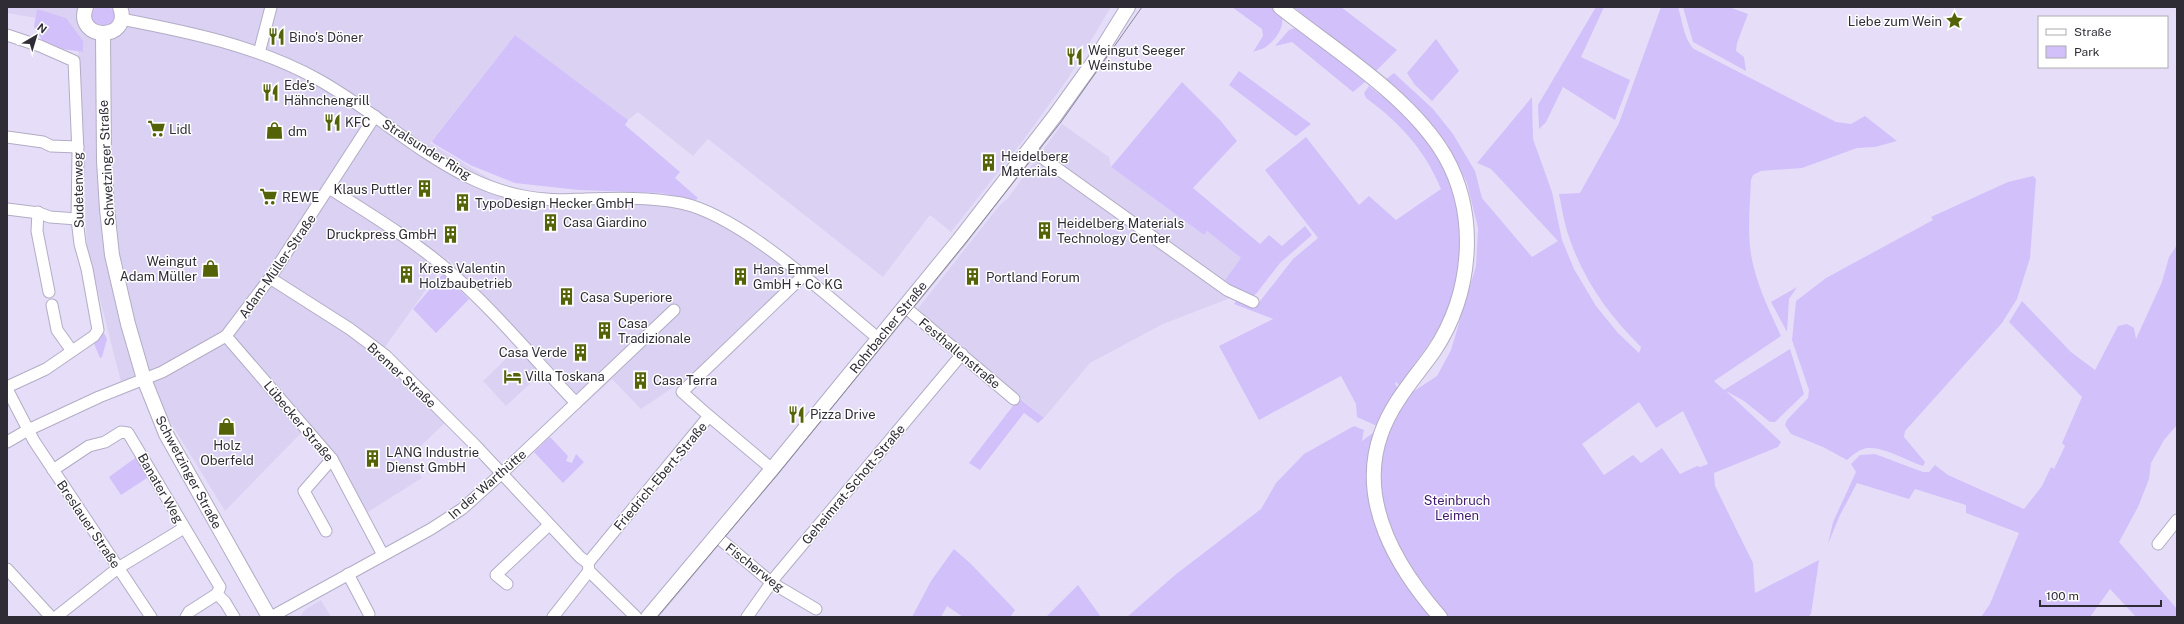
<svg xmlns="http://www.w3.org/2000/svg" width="2184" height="624" font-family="'Public Sans',sans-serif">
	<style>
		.built { fill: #dbd1f3 }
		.green { fill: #d2c0fa; fill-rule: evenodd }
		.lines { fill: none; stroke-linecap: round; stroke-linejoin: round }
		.minor-casing { stroke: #b3acc5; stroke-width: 13 }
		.major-casing { stroke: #b3acc5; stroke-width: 16 }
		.minor { stroke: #fff; stroke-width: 11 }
		.major { stroke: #fff; stroke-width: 14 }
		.tram { stroke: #8b8598; stroke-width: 1 }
		.labels { text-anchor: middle; stroke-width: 3; stroke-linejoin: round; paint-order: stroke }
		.poi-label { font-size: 13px; fill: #2f2c36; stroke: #fff; text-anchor: start }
		.street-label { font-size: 13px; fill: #2f2c36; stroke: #fff }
		.park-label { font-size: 13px; fill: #401b6e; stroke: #fff }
	</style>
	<rect width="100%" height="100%" fill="#e6def9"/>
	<g class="built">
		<path d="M 7,7 L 1111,7 L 1069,77 L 1022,142 L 951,232 L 930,215 L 883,277 L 708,139 L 693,156 L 638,112 L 628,120 L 515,35 L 430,143 L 532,204 L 580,206 L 655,204 L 682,207 L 711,218 L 739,234 L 798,274 L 698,371 L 641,409 L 612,379 L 584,405 L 549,366 L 506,406 L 483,381 L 525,340 L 448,259 L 382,351 L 447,421 L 408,458 L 422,478 L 360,517 L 328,460 L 304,430 L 225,511 L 144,379 L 122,386 L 87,248 L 78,45 L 70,24 L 7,13 Z"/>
		<path d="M 1062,124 L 1109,157 L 1111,167 L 1204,235 L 1207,231 L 1241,258 L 1233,297 L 1163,324 L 1090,363 L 1044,418 L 916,311 L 999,206 L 1008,198 Z"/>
		<path d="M 321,600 L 331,617 L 300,617 L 306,609 Z"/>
	</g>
	<g class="green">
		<circle cx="103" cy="16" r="11"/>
		<path d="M 1232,7 C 1241,7 1265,4 1272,7 C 1292,16 1279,37 1267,46 C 1264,49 1257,50 1253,52 L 1263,36 L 1262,29 Z"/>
		<path d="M 1294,7 L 1341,7 L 1397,50 L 1376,71 L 1326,35 Z"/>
		<path d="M 1596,7 L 1604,7 L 1581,57 L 1630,80 L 1615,120 L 1563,87 L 1546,122 L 1539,129 L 1538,105 Z"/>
		<path d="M 1661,7 L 1678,7 C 1682,19 1684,40 1694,49 L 1836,122 L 1851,124 L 1865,116 L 1897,141 L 1875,147 L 1857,148 L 1802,168 L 1761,171 L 1753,175 L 1751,180 C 1750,208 1746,240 1754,268 C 1760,292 1771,314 1781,336 L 1714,381 L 1724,390 L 1790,349 L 1804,394 L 1775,422 L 1770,422 L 1744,401 L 1726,391 L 1781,442 L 1778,447 L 1714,473 L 1715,486 L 1753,563 L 1755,593 L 1819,560 L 1811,614 L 1808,617 L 1127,617 L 1175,575 L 1261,509 L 1276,483 L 1304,454 L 1354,426 L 1364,430 L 1362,441 L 1385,424 L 1380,418 L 1377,426 L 1357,417 L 1356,404 L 1341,376 L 1259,420 L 1219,346 L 1273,319 L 1234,304 L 1239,298 L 1257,305 L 1293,259 L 1318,238 L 1265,170 L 1306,137 L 1359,205 L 1369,196 L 1396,220 L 1441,189 C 1425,150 1400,123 1366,98 L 1364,93 L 1369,86 C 1389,102 1414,117 1428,138 C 1444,161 1462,201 1463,228 C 1464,247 1456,291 1449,308 C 1437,336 1417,360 1399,385 L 1396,382 L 1395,384 L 1405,397 L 1437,376 L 1451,350 L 1476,266 L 1478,228 L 1467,183 L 1447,144 L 1420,111 L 1385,80 L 1394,73 L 1433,109 L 1453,134 L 1475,171 L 1482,198 L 1532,257 L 1558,241 L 1491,169 L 1477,163 L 1532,97 L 1533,139 L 1552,192 L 1562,240 L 1574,269 L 1596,306 L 1618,333 L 1639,353 L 1641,347 C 1608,314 1584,281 1569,237 C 1564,223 1562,208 1559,194 L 1580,193 L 1619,123 ZM 1639,402 L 1656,428 L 1683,411 L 1708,464 L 1700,467 L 1697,466 L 1680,474 L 1662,448 L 1641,463 L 1633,455 L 1604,475 L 1582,444 Z"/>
		<path d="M 1683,7 L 1729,7 L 1748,14 L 1737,43 L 1736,51 L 1744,57 L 1746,71 L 1693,42 Z"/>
		<path d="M 37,9 L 66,18 L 83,41 L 83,52 L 63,49 L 42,40 L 34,27 Z"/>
		<path d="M 1298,27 L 1365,82 L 1353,92 L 1292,42 L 1275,46 L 1289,30 Z"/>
		<path d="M 515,35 L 628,120 L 625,125 L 680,172 L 675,178 L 698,198 L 696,200 L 661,193 L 579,190 L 515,183 L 470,165 L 433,143 L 432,141 Z"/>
		<path d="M 1436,39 L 1459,71 L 1432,101 L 1415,85 L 1407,73 Z"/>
		<path d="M 1239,71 L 1311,124 L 1296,136 L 1294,135 L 1229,85 Z"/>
		<path d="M 1182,82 L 1220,120 L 1237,141 L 1193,188 L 1260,244 L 1269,235 L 1282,246 L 1305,226 L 1312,235 L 1280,263 L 1256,294 L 1250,297 L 1223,283 L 1241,258 L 1207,231 L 1204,235 L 1111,167 Z"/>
		<path d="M 2033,176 L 2036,179 L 2030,258 L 2017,299 L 2002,323 L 1905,431 L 1904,437 L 1925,462 L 1923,466 C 1908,461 1884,447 1869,448 C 1860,448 1853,455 1847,460 L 1823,447 L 1791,434 L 1785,425 L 1787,420 L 1808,398 L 1809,390 L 1792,340 L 1796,301 L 1826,278 L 1933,220 L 1931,217 L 2008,182 Z"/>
		<path d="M 2177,245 L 2177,425 L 2164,440 L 2151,463 L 2149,479 L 2138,507 L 2119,542 L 2177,609 L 2177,617 L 2136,617 L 2110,589 L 2090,617 L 1981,617 L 1990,604 L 2019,533 L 1966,513 L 1966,505 L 1915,489 L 1909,499 L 1857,483 L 1840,515 L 1828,544 L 1833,522 L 1856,472 L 1851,464 L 1860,455 L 1875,454 L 1923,472 L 1929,472 L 1935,465 L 1948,475 L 2024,509 L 2042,486 L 2051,467 L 2054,469 L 2065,446 L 2062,443 L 2082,397 L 2009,322 L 2022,301 L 2071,352 L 2095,370 L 2118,326 L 2127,324 L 2134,328 L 2136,339 L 2162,282 L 2169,257 Z"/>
		<path d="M 443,274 L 469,299 L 436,333 L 413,309 Z"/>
		<path d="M 1797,287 L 1789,299 L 1787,332 L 1771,302 Z"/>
		<path d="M 104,333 L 107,339 L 102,357 L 100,358 L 93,341 Z"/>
		<path d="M 1019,398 L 1044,418 L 1038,423 L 1024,413 L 980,470 L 969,463 Z"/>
		<path d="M 550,437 L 568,456 L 566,461 L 572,463 L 576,454 L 584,462 L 563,483 L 534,452 Z"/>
		<path d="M 138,456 L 150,476 L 121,495 L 109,477 Z"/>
		<path d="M 954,549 L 971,564 L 1015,610 L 1010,617 L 963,617 L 947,606 L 941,617 L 912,617 L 931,581 Z"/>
		<path d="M 1078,585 L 1101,617 L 1046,617 Z"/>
	</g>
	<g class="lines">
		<defs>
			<g id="minor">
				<path d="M 121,19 C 189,32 258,46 319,80 C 371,109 415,151 468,177 C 492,189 520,197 546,199 C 558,201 571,199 584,199 C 616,198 649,197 681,203 C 743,216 829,298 879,339"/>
				<path d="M 7,35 L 40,46 L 74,61 L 78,153 L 77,219 L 80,244 L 87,269 L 98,330 L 94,336 L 46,369 L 7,387"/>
				<path d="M 259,53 L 271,7"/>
				<path d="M 7,137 L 43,142 L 51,146 L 78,147"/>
				<path d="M 1030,149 L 1227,290 L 1253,302"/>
				<path d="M 329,188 C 370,214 413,240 449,271 C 495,311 534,359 576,403"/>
				<path d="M 7,209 L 39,213 L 50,217 L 77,219"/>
				<path d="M 38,212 L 37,231 L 49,292"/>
				<path d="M 270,278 L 350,329 L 386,356 L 475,445 L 580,557 L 588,563"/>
				<path d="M 52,305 L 57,330 L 72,351"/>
				<path d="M 905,307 L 1014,399"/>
				<path d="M 226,336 L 332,459 L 383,555"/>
				<path d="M 7,389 L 34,441 L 151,617"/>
				<path d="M 709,416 L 772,469"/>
				<path d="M 7,442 L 28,430 L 99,397 L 162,372 L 226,336 L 270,278 L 375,116"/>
				<path d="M 53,470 L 89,446 L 105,442 L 121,432 L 128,433 L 220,587 L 217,594 L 225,602 L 234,617"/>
				<path d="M 326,531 L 304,491 L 332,459"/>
				<path d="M 715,535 L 772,583 L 816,609"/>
				<path d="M 2158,544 L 2177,520"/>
				<path d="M 588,563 L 709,416 L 682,392 L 803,276"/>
				<path d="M 588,563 L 589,571 L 636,617"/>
				<path d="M 7,569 L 51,617"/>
				<path d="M 348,574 L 369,614"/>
				<path d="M 507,584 L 496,575 L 549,525"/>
				<path d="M 56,617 L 118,568 L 184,528"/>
				<path d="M 186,617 L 189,612 L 217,594"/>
				<path d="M 271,617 L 431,529 L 462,509 L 501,474 L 674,310"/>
				<path d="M 553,617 L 589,571"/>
				<path d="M 747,617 L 776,576 L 962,354"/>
			</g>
			<g id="major">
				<path d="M 86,7 C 73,41 133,42 120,7"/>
				<path d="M 1280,7 C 1333,49 1411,97 1445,156 C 1479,216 1472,294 1434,351 C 1415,378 1392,402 1381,434 C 1357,501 1397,568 1440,617"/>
				<path d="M 103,34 L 104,161 L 107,209 L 112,255 L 128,324 L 144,379 L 166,434 L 269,617"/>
				<path d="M 648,617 L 772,469 L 959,240 L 1054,117 L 1095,60 L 1128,7"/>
			</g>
		</defs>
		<use href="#minor" class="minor-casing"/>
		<use href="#major" class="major-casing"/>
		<use href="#minor" class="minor"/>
		<use href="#major" class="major"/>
		<path class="tram" d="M 657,617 L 778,474 L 967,241 L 1061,122 L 1142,7"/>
	</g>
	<defs>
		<symbol id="sight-bare" viewBox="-9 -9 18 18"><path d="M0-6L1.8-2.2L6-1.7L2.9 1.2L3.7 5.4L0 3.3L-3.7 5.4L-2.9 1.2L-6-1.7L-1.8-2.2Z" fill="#556308" stroke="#fff" stroke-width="2.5" paint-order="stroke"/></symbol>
		<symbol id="restaurant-bare" viewBox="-9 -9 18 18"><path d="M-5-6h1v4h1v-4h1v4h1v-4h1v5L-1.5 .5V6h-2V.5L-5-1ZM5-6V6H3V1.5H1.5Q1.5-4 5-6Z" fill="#556308" stroke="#fff" stroke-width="2.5" paint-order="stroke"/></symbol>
		<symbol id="supermarket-bare" viewBox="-9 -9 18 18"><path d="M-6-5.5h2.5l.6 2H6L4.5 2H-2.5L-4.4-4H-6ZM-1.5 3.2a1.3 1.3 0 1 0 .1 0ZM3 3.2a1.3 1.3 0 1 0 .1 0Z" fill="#556308" stroke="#fff" stroke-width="2.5" paint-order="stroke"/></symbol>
		<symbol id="shop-bare" viewBox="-9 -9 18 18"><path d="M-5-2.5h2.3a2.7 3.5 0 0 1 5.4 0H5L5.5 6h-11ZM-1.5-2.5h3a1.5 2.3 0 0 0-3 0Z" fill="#556308" stroke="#fff" stroke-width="2.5" paint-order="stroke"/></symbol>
		<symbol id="building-bare" viewBox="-9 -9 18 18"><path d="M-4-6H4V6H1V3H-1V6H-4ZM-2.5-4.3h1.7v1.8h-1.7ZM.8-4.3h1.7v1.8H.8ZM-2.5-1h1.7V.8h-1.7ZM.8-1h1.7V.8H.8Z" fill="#556308" stroke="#fff" stroke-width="2.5" paint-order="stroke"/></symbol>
		<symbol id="hotel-bare" viewBox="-9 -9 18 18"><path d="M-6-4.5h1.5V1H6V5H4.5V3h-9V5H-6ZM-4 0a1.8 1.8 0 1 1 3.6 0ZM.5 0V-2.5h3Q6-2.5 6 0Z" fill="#556308" stroke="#fff" stroke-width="2.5" paint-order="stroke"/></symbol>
	</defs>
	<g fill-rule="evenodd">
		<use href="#sight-bare" x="1942" y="8" width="25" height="25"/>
		<use href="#restaurant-bare" x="264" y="24" width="25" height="25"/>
		<use href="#restaurant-bare" x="1062" y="44" width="25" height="25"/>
		<use href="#restaurant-bare" x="258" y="80" width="25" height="25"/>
		<use href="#restaurant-bare" x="320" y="110" width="25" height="25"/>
		<use href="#supermarket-bare" x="144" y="116" width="25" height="25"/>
		<use href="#shop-bare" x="262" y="118" width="25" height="25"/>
		<use href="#building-bare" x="976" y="150" width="25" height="25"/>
		<use href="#building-bare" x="412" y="176" width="25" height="25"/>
		<use href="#supermarket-bare" x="256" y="184" width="25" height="25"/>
		<use href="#building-bare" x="450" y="190" width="25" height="25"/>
		<use href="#building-bare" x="538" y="210" width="25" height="25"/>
		<use href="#building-bare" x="1032" y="218" width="25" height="25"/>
		<use href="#building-bare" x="438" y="222" width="25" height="25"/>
		<use href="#shop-bare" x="198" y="256" width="25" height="25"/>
		<use href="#building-bare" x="394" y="262" width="25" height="25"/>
		<use href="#building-bare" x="728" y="264" width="25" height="25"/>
		<use href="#building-bare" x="960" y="264" width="25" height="25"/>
		<use href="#building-bare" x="554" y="284" width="25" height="25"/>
		<use href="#building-bare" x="592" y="318" width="25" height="25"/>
		<use href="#building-bare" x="568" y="340" width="25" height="25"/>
		<use href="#hotel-bare" x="500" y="364" width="25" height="25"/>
		<use href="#building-bare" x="628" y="368" width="25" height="25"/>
		<use href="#restaurant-bare" x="784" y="402" width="25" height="25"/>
		<use href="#shop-bare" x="214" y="414" width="25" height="25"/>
		<use href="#building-bare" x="360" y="446" width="25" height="25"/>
	</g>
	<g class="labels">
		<g class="poi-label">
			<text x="1942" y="26" text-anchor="end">Liebe zum Wein</text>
			<text x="289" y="42">Bino's Döner</text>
			<text x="1088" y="55">Weingut Seeger<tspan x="1088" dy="15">Weinstube</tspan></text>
			<text x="284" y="90">Ede's<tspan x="284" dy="15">Hähnchengrill</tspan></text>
			<text x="345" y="127">KFC</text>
			<text x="169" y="134">Lidl</text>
			<text x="288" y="136">dm</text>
			<text x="1001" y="161">Heidelberg<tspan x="1001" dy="15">Materials</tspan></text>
			<text x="412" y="194" text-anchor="end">Klaus Puttler</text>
			<text x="282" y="202">REWE</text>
			<text x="475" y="208">TypoDesign Hecker GmbH</text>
			<text x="563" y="227">Casa Giardino</text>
			<text x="1057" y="228">Heidelberg Materials<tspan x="1057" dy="15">Technology Center</tspan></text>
			<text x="437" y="239" text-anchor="end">Druckpress GmbH</text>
			<text x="197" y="266" text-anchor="end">Weingut<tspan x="197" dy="15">Adam Müller</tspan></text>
			<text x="419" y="273">Kress Valentin<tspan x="419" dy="15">Holzbaubetrieb</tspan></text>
			<text x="753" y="274">Hans Emmel<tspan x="753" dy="15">GmbH + Co KG</tspan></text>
			<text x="986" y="282">Portland Forum</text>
			<text x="580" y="302">Casa Superiore</text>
			<text x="618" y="328">Casa<tspan x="618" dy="15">Tradizionale</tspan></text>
			<text x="567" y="357" text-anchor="end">Casa Verde</text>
			<text x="525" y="381">Villa Toskana</text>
			<text x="653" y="385">Casa Terra</text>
			<text x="810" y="419">Pizza Drive</text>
			<text x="227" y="450" text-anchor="middle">Holz<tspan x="227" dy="15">Oberfeld</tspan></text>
			<text x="386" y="457">LANG Industrie<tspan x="386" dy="15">Dienst GmbH</tspan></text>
		</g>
		<g class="street-label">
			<text transform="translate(427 149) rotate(32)" y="5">Stralsunder Ring</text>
			<text transform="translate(106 163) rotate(-93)" y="5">Schwetzinger Straße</text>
			<text transform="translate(78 190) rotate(-91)" y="5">Sudetenweg</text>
			<text transform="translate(277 266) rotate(-55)" y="5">Adam-Müller-Straße</text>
			<text transform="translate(888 327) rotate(-51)" y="5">Rohrbacher Straße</text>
			<text transform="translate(960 353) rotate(40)" y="5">Festhallenstraße</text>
			<text transform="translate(402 375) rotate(43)" y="5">Bremer Straße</text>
			<text transform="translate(299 421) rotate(50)" y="5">Lübecker Straße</text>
			<text transform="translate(189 472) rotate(62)" y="5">Schwetzinger Straße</text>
			<text transform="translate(660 476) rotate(-50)" y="5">Friedrich-Ebert-Straße</text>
			<text transform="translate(487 484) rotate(-41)" y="5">In der Warthütte</text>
			<text transform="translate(853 484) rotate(-50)" y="5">Geheimrat-Schott-Straße</text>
			<text transform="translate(161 488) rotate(60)" y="5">Banater Weg</text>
			<text transform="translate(89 524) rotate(56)" y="5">Breslauer Straße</text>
			<text transform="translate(755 567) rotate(38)" y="5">Fischerweg</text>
		</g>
		<g class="park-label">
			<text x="1457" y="505">Steinbruch<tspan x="1457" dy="15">Leimen</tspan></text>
		</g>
	</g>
	<rect width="2184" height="624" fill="none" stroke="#2f2c36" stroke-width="16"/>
	<rect x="2038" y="16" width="130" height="52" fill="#ffffff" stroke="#acabaf"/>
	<rect x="2046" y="29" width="20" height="6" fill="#ffffff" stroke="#acabaf"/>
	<text x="2074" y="36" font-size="12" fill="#2f2c36">Straße</text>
	<rect x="2046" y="46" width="20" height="12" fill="#d2c0fa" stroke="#acabaf"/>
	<text x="2074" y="56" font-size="12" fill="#2f2c36">Park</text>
	<g transform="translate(36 36) rotate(38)" stroke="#ffffff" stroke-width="3" paint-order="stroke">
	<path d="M0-3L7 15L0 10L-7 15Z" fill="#2f2c36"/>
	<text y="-6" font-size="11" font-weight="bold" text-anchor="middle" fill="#2f2c36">N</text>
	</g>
	<path d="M2040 600v6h121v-6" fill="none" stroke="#2f2c36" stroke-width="2"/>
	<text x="2046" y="600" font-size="12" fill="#2f2c36" stroke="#ffffff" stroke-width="3" paint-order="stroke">100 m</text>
</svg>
